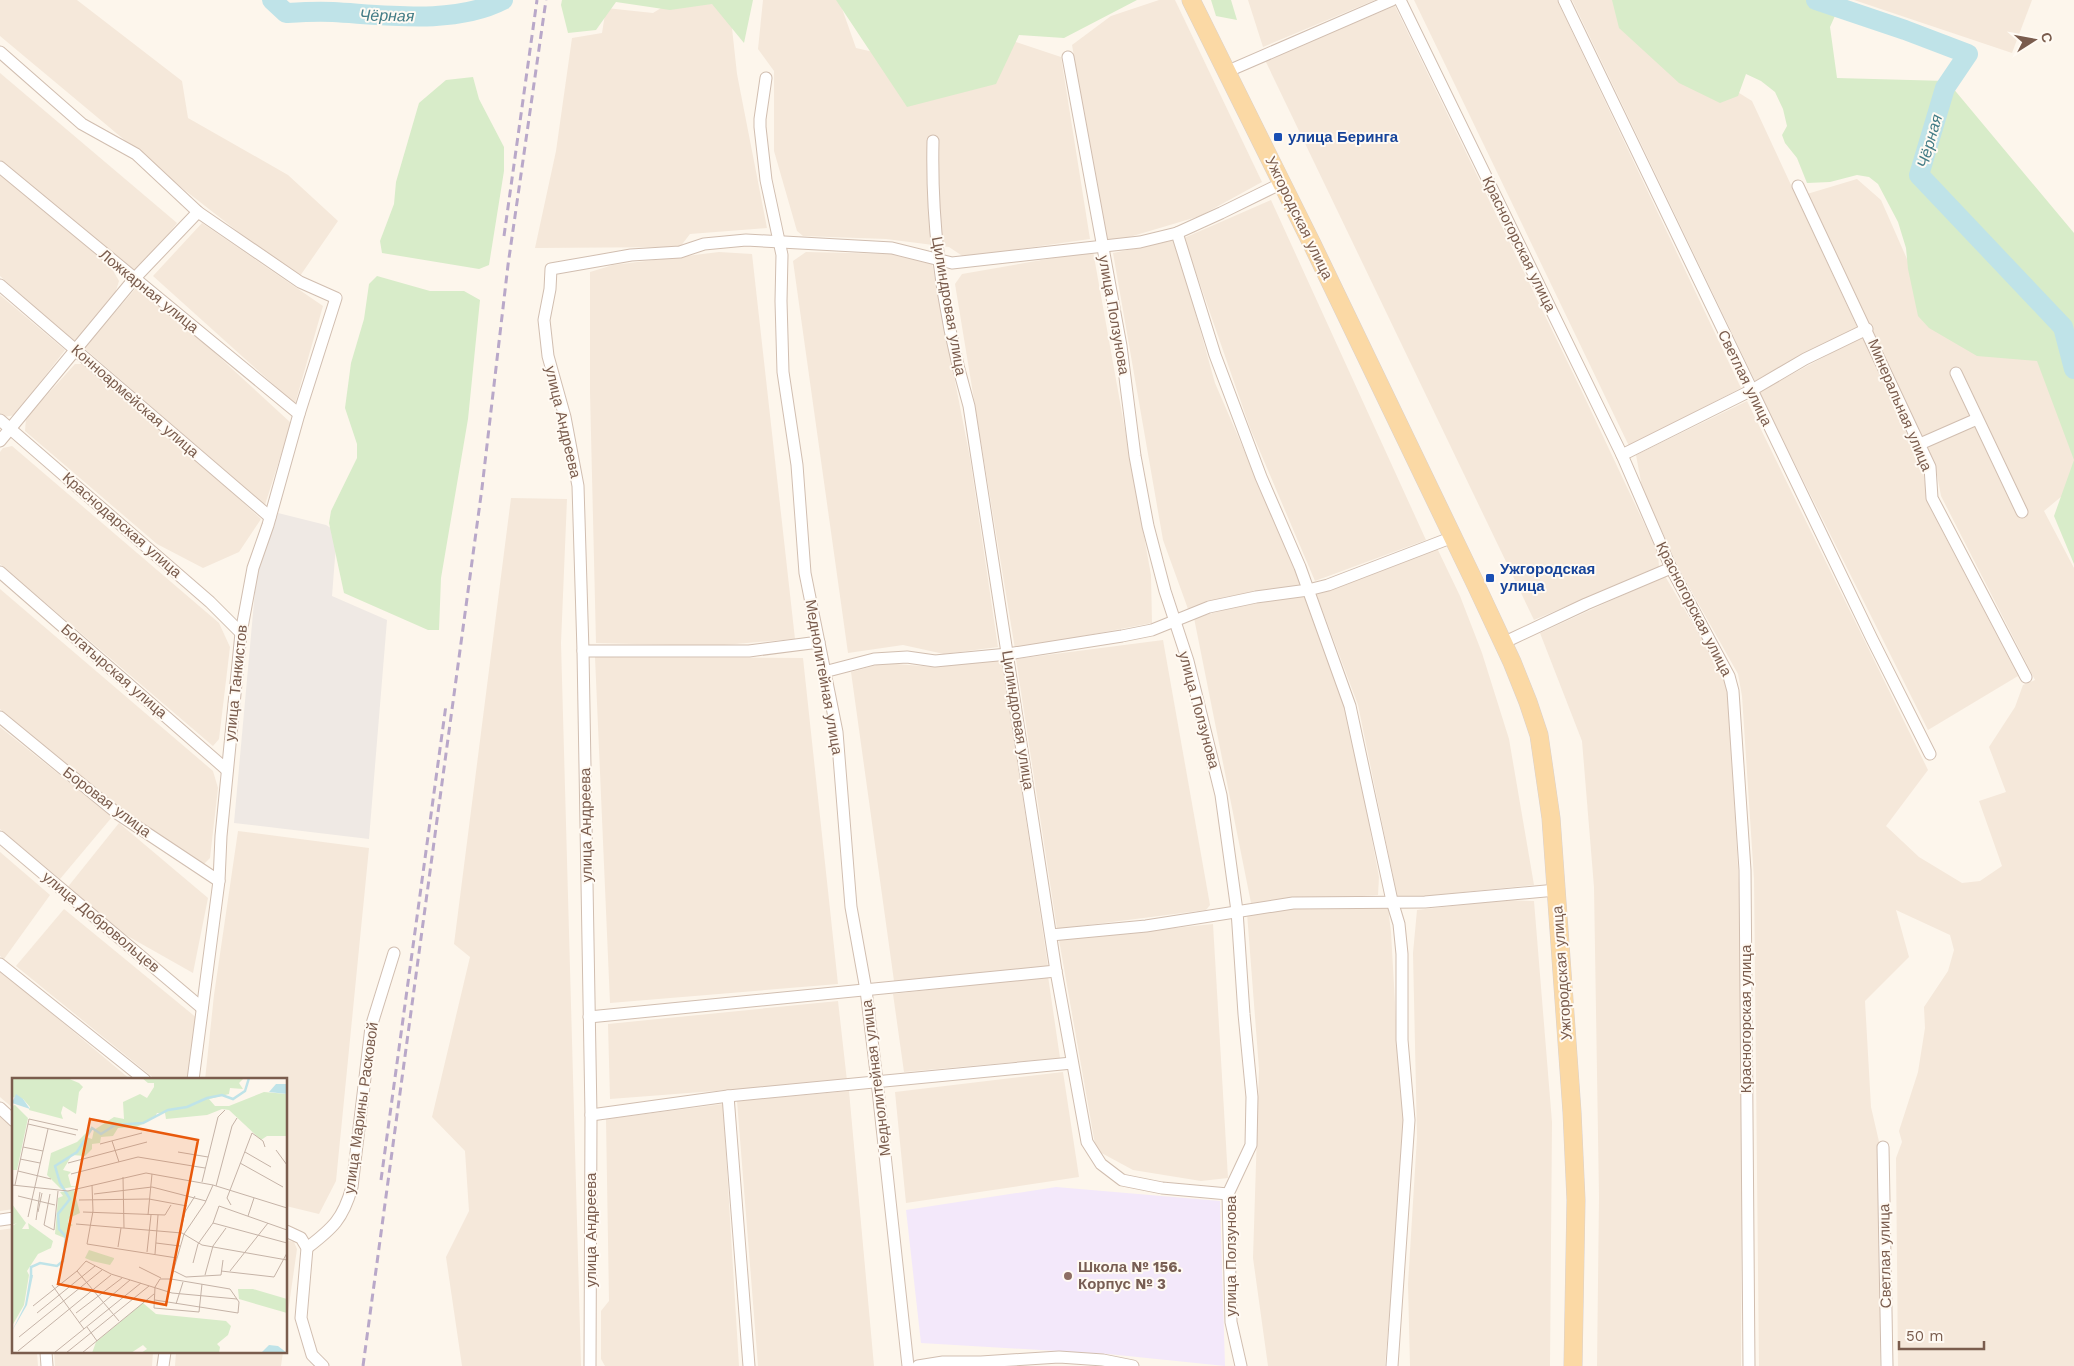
<svg xmlns="http://www.w3.org/2000/svg" width="2074" height="1366" font-family="'Work Sans',sans-serif">
	<style>
		.residential { fill: #f5e8da }
		.industrial { fill: #efe9e4 }
		.education { fill: #f3e8fa }
		.green { fill: #d8ecc9 }
		.lines { fill: none; stroke-linecap: round; stroke-linejoin: round }
		.river { stroke: #bfe3e8; stroke-width: 20 }
		.street-casing { stroke: #d1beb0; stroke-width: 13 }
		.primary-casing { stroke: #dad1cd; stroke-width: 19 }
		.street { stroke: #fff; stroke-width: 11 }
		.primary { stroke: #fbd9a5; stroke-width: 18 }
		.rail { stroke: #b9a8c9; stroke-width: 3; stroke-dasharray: 8 5; stroke-linecap: butt }
		.transit-dot { fill: #1a4fb4; stroke: #fffaf3; stroke-width: 2 }
		.education-dot { fill: #8d6e63; stroke: #fffaf3; stroke-width: 2 }
		.labels { text-anchor: middle; stroke-width: 4; stroke-linejoin: round; paint-order: stroke }
		.transit-label { font-size: 15px; font-weight: bold; fill: #164399; stroke: #fffaf3; text-anchor: start }
		.street-label { font-size: 15px; fill: #7a5c4d; stroke: #fffaf3 }
		.education-label { font-size: 15px; font-weight: bold; fill: #785e54; stroke: #fffaf3; text-anchor: start }
		.water-label { font-size: 16px; font-style: italic; fill: #437c86; stroke: #fffaf3 }
		.inset-river { fill: none; stroke: #bfe3e8; stroke-width: 2.5 }
		.inset-road { fill: none; stroke: #c5b3a7; stroke-width: 1 }
		.view { fill: #e8590c; fill-opacity: 0.15; stroke: #e8590c; stroke-width: 2.5 }
		.inset-edge { fill: none; stroke: #7a5c4d; stroke-width: 2.5 }
	</style>
	<rect width="100%" height="100%" fill="#fdf6ec"/>
	<g class="residential">
		<path d="M 0,0 L 77,0 L 182,81 L 188,118 L 288,175 L 338,221 L 300,276 L 291,273 L 182,188 L 0,36 Z"/>
		<path d="M 674,0 L 720,0 L 732,28 L 737,74 L 767,228 L 690,234 L 680,247 L 535,248 L 556,151 L 572,38 L 602,33 L 606,8 L 653,13 Z"/>
		<path d="M 763,0 L 839,0 L 856,48 L 917,62 L 992,34 L 1061,57 L 1090,239 L 964,257 L 949,247 L 886,239 L 803,236 L 797,231 L 774,151 L 774,71 L 758,49 Z"/>
		<path d="M 1159,0 L 1175,0 L 1262,182 L 1200,216 L 1116,241 L 1106,240 L 1072,45 L 1111,16 Z"/>
		<path d="M 1248,0 L 1375,0 L 1263,47 Z"/>
		<path d="M 1414,0 L 1557,0 L 1741,388 L 1629,446 Z"/>
		<path d="M 1572,0 L 1624,0 L 1637,29 L 1752,101 L 1857,327 L 1755,381 Z"/>
		<path d="M 1854,0 L 2032,0 L 2012,53 Z"/>
		<path d="M 1395,6 L 1585,398 L 1658,553 L 1659,567 L 1534,620 L 1265,60 Z"/>
		<path d="M 0,73 L 177,223 L 143,266 L 133,271 L 0,160 Z"/>
		<path d="M 0,174 L 111,267 L 119,281 L 114,297 L 77,344 L 0,276 Z"/>
		<path d="M 1857,179 L 1881,200 L 1933,318 L 2042,351 L 2074,413 L 2074,486 L 2044,511 L 2074,568 L 2074,1366 L 1898,1366 L 1896,1158 L 1902,1142 L 1899,1131 L 1918,1072 L 1925,1028 L 1924,1007 L 1948,971 L 1954,950 L 1950,935 L 1896,910 L 1909,957 L 1865,1001 L 1871,1107 L 1880,1146 L 1880,1366 L 1759,1366 L 1754,879 L 1742,696 L 1738,674 L 1679,569 L 1642,487 L 1636,455 L 1747,401 L 1928,770 L 1886,826 L 1919,857 L 1962,883 L 1980,881 L 2002,866 L 1979,801 L 2006,792 L 1989,747 L 2015,707 L 2023,685 L 2035,680 L 1941,496 L 1935,464 L 1807,194 Z"/>
		<path d="M 1271,200 L 1426,540 L 1315,581 L 1250,428 L 1184,238 Z"/>
		<path d="M 202,223 L 323,306 L 295,404 L 153,276 Z"/>
		<path d="M 1175,240 L 1215,383 L 1298,575 L 1301,585 L 1225,597 L 1188,609 L 1163,540 L 1113,253 Z"/>
		<path d="M 1093,251 L 1151,575 L 1152,623 L 1015,649 L 955,284 L 962,274 Z"/>
		<path d="M 719,252 L 752,254 L 795,639 L 712,646 L 596,643 L 590,392 L 590,272 L 613,265 Z"/>
		<path d="M 806,252 L 894,254 L 932,263 L 970,458 L 998,647 L 944,654 L 903,645 L 848,653 L 793,261 Z"/>
		<path d="M 136,288 L 179,320 L 291,423 L 265,505 L 84,348 Z"/>
		<path d="M 0,295 L 65,350 L 15,415 L 4,417 L 0,413 Z"/>
		<path d="M 1863,336 L 1923,470 L 1928,504 L 2018,676 L 1928,730 L 1759,392 Z"/>
		<path d="M 75,364 L 85,364 L 158,425 L 261,519 L 239,552 L 203,568 L 157,544 L 25,431 L 26,418 Z"/>
		<path d="M 12,446 L 219,623 L 230,647 L 219,739 L 213,746 L 0,564 L 0,452 L 3,448 Z"/>
		<path d="M 511,498 L 567,499 L 561,643 L 581,1366 L 462,1366 L 446,1257 L 469,1211 L 465,1151 L 432,1117 L 470,957 L 454,944 Z"/>
		<path d="M 1436,546 L 1460,596 L 1482,653 L 1509,739 L 1534,885 L 1406,898 L 1397,896 L 1358,705 L 1316,593 Z"/>
		<path d="M 1665,576 L 1724,677 L 1728,699 L 1743,952 L 1741,1366 L 1597,1366 L 1599,1197 L 1594,887 L 1582,741 L 1540,633 Z"/>
		<path d="M 0,589 L 213,771 L 218,788 L 210,858 L 204,864 L 119,809 L 0,709 Z"/>
		<path d="M 1305,596 L 1346,703 L 1379,877 L 1378,895 L 1251,903 L 1194,618 L 1239,606 Z"/>
		<path d="M 1163,640 L 1210,905 L 1206,910 L 1057,929 L 1016,659 Z"/>
		<path d="M 595,657 L 803,658 L 838,984 L 610,1003 Z"/>
		<path d="M 1002,660 L 1048,966 L 894,981 L 851,672 L 884,663 L 934,667 Z"/>
		<path d="M 0,727 L 112,817 L 60,879 L 0,829 Z"/>
		<path d="M 119,823 L 208,898 L 193,973 L 124,934 L 67,888 Z"/>
		<path d="M 238,831 L 369,848 L 336,1181 L 319,1214 L 286,1206 L 286,1080 L 205,1080 L 214,995 Z"/>
		<path d="M 0,852 L 50,895 L 4,959 L 0,956 Z"/>
		<path d="M 1503,900 L 1534,901 L 1552,1122 L 1550,1366 L 1410,1366 L 1408,1284 L 1417,1137 L 1413,953 L 1417,910 Z"/>
		<path d="M 1313,906 L 1388,907 L 1391,932 L 1399,1074 L 1405,1124 L 1385,1366 L 1268,1366 L 1253,1258 L 1259,1069 L 1247,913 Z"/>
		<path d="M 64,909 L 198,1019 L 190,1080 L 156,1080 L 16,966 Z"/>
		<path d="M 1213,924 L 1228,1178 L 1201,1181 L 1133,1170 L 1096,1150 L 1059,940 Z"/>
		<path d="M 0,970 L 131,1080 L 14,1080 L 14,1109 L 0,1097 Z"/>
		<path d="M 1048,976 L 1060,1058 L 904,1072 L 893,994 Z"/>
		<path d="M 838,1001 L 847,1081 L 610,1099 L 608,1024 Z"/>
		<path d="M 1063,1072 L 1079,1177 L 906,1203 L 895,1092 Z"/>
		<path d="M 849,1091 L 874,1366 L 758,1366 L 737,1101 Z"/>
		<path d="M 723,1104 L 739,1366 L 605,1366 L 601,1359 L 601,1311 L 609,1301 L 606,1119 Z"/>
		<path d="M 0,1111 L 14,1123 L 14,1209 L 0,1211 Z"/>
		<path d="M 14,1228 L 14,1352 L 37,1352 L 38,1366 L 0,1366 L 0,1230 Z"/>
		<path d="M 286,1240 L 294,1242 L 297,1249 L 286,1326 Z"/>
		<path d="M 54,1352 L 153,1352 L 152,1366 L 55,1366 Z"/>
		<path d="M 176,1352 L 283,1352 L 281,1366 L 175,1366 Z"/>
	</g>
	<path class="industrial" d="M 278,513 L 326,525 L 337,532 L 332,596 L 387,620 L 369,839 L 234,823 L 257,569 Z"/>
	<path class="education" d="M 1056,1187 L 1220,1201 L 1225,1366 L 1108,1354 L 921,1343 L 906,1210 Z"/>
	<g class="green">
		<path d="M 562,0 L 753,0 L 744,43 L 712,4 L 670,10 L 616,2 L 596,30 L 568,33 L 561,5 Z"/>
		<path d="M 836,0 L 1137,0 L 1064,38 L 1019,35 L 996,84 L 907,107 Z"/>
		<path d="M 1211,0 L 1231,0 L 1237,20 L 1216,16 Z"/>
		<path d="M 1612,0 L 1842,0 L 1830,27 L 1837,78 L 1947,81 L 2074,233 L 2074,564 L 2054,516 L 2074,460 L 2037,361 L 1977,356 L 1929,328 L 1918,316 L 1908,269 L 1906,248 L 1898,222 L 1878,184 L 1869,177 L 1857,175 L 1830,182 L 1807,183 L 1797,158 L 1785,143 L 1782,135 L 1787,126 L 1783,109 L 1775,92 L 1761,81 L 1746,74 L 1738,96 L 1720,103 L 1679,83 L 1619,28 Z"/>
		<path d="M 473,77 L 479,99 L 504,147 L 504,171 L 489,265 L 479,269 L 382,253 L 380,241 L 394,204 L 396,182 L 419,103 L 446,80 Z"/>
		<path d="M 377,276 L 430,291 L 464,291 L 480,300 L 468,419 L 441,578 L 439,630 L 428,630 L 344,593 L 329,523 L 331,511 L 357,458 L 357,444 L 345,408 L 351,363 L 364,319 L 369,284 Z"/>
	</g>
	<g class="lines">
		<g class="river">
			<path d="M 272,0 L 286,13 C 302,12 317,11 333,12 C 386,15 455,25 503,0"/>
			<path d="M 1816,0 L 1905,30 L 1968,54 L 1945,88 L 1919,175 L 2063,327 L 2074,369"/>
		</g>
		<defs>
			<g id="street">
				<path d="M 1400,0 L 1622,455 L 1671,568 L 1729,676 L 1733,691 L 1745,870 L 1749,1366"/>
				<path d="M 1564,0 L 1872,639 L 1930,754"/>
				<path d="M 0,52 L 82,124 L 136,154 L 198,212"/>
				<path d="M 1068,57 L 1121,346 L 1135,456 L 1148,526 L 1165,591 L 1188,661 L 1221,795 L 1237,911 L 1244,1014 L 1252,1097 L 1251,1145 L 1228,1194 L 1231,1322 L 1241,1366"/>
				<path d="M 1226,72 L 1392,0"/>
				<path d="M 766,78 L 760,119 L 760,127 L 766,180 L 782,255 L 781,301 L 783,372 L 797,465 L 805,573 L 837,732 L 851,907 L 866,990 L 877,1081 L 908,1366"/>
				<path d="M 933,141 C 931,230 944,321 969,406 L 1056,971 L 1087,1142 L 1101,1164 L 1122,1180 L 1162,1188 L 1228,1194"/>
				<path d="M 0,167 L 299,414"/>
				<path d="M 1798,186 L 1930,467 L 1932,498 L 2026,677"/>
				<path d="M 1177,233 L 1215,355 L 1261,477 L 1300,567 L 1350,706 L 1392,901 L 1399,924 L 1402,954 L 1402,1040 L 1409,1120 L 1392,1366"/>
				<path d="M 0,285 L 270,517"/>
				<path d="M 1956,373 L 2022,512"/>
				<path d="M 0,420 L 210,602 L 241,633"/>
				<path d="M 0,441 L 134,279 L 198,212 L 300,282 L 336,298 L 299,414 L 268,525 L 253,568 L 241,633 L 221,836 L 219,881 L 193,1080"/>
				<path d="M 1920,444 L 1977,419"/>
				<path d="M 1622,455 L 1752,390 L 1805,359 L 1867,329"/>
				<path d="M 0,572 L 227,770"/>
				<path d="M 1503,643 L 1586,604 L 1671,568"/>
				<path d="M 583,651 L 749,651 L 819,642"/>
				<path d="M 824,672 L 874,659 L 907,657 L 935,661 L 1008,654 L 1122,636 L 1152,630 L 1209,607 L 1256,597 L 1308,590 L 1328,585 L 1453,537"/>
				<path d="M 0,717 L 118,814 L 219,881"/>
				<path d="M 0,837 L 202,1008"/>
				<path d="M 1051,935 L 1146,926 L 1293,903 L 1425,902 L 1556,890"/>
				<path d="M 0,964 L 145,1080"/>
				<path d="M 589,1017 L 1056,971"/>
				<path d="M 728,1096 L 749,1366"/>
				<path d="M 0,1108 L 14,1121"/>
				<path d="M 591,1115 L 728,1096 L 1072,1063"/>
				<path d="M 1883,1147 L 1887,1366"/>
				<path d="M 0,1220 L 14,1218"/>
				<path d="M 286,1231 L 301,1238 L 307,1248 L 301,1318 L 312,1355 L 323,1366"/>
				<path d="M 307,1248 C 333,1228 343,1219 352,1187 L 371,1027 L 394,953"/>
				<path d="M 46,1352 L 47,1366"/>
				<path d="M 163,1366 L 165,1352"/>
				<path d="M 590,1366 L 591,1115 L 583,651 L 578,486 L 565,417 L 548,356 L 544,320 L 550,289 L 551,269 L 631,255 L 680,252 L 704,244 L 746,240 L 892,248 L 952,263 L 1140,242 L 1177,233 L 1221,213 L 1282,183"/>
				<path d="M 918,1366 L 943,1362 L 981,1362 L 1059,1357 L 1103,1360 L 1133,1366"/>
			</g>
			<path id="primary" d="M 1191,0 L 1312,244 L 1476,585 L 1512,662 L 1528,702 L 1539,735 L 1551,818 L 1572,1112 L 1576,1200 L 1573,1366"/>
		</defs>
		<use href="#street" class="street-casing"/>
		<use href="#primary" class="primary-casing"/>
		<use href="#street" class="street"/>
		<use href="#primary" class="primary"/>
		<g class="rail">
			<path d="M 504,236 L 537,0"/>
			<path d="M 381,1180 L 446,705"/>
			<path d="M 363,1366 L 482,488 L 508,265 L 546,0"/>
		</g>
	</g>
	<g class="transit-dot">
		<rect x="1273" y="132" width="10" height="10" rx="2.5"/>
		<rect x="1485" y="573" width="10" height="10" rx="2.5"/>
	</g>
	<circle class="education-dot" cx="1068" cy="1276" r="5"/>
	<g class="labels">
		<g class="transit-label">
			<text x="1288" y="142">улица Беринга</text>
			<text x="1500" y="574">Ужгородская<tspan x="1500" dy="17">улица</tspan></text>
		</g>
		<g class="street-label">
			<text transform="translate(1299 218) rotate(64)" y="5">Ужгородская улица</text>
			<text transform="translate(1519 244) rotate(64)" y="5">Красногорская улица</text>
			<text transform="translate(149 291) rotate(39)" y="5">Ложкарная улица</text>
			<text transform="translate(949 306) rotate(80)" y="5">Цилиндровая улица</text>
			<text transform="translate(1114 315) rotate(80)" y="5">улица Ползунова</text>
			<text transform="translate(1745 378) rotate(64)" y="5">Светлая улица</text>
			<text transform="translate(135 401) rotate(41)" y="5">Конноармейская улица</text>
			<text transform="translate(1900 405) rotate(67)" y="5">Минеральная улица</text>
			<text transform="translate(563 422) rotate(77)" y="5">улица Андреева</text>
			<text transform="translate(122 525) rotate(41)" y="5">Краснодарская улица</text>
			<text transform="translate(1694 609) rotate(63)" y="5">Красногорская улица</text>
			<text transform="translate(114 671) rotate(41)" y="5">Богатырская улица</text>
			<text transform="translate(824 677) rotate(80)" y="5">Меднолитейная улица</text>
			<text transform="translate(236 683) rotate(-84)" y="5">улица Танкистов</text>
			<text transform="translate(1199 710) rotate(75)" y="5">улица Ползунова</text>
			<text transform="translate(1018 720) rotate(81)" y="5">Цилиндровая улица</text>
			<text transform="translate(107 802) rotate(37)" y="5">Боровая улица</text>
			<text transform="translate(586 825) rotate(-91)" y="5">улица Андреева</text>
			<text transform="translate(101 922) rotate(40)" y="5">улица Добровольцев</text>
			<text transform="translate(1562 973) rotate(-94)" y="5">Ужгородская улица</text>
			<text transform="translate(1746 1019) rotate(-90)" y="5">Красногорская улица</text>
			<text transform="translate(876 1078) rotate(-97)" y="5">Меднолитейная улица</text>
			<text transform="translate(361 1108) rotate(-82)" y="5">улица Марины Расковой</text>
			<text transform="translate(591 1230) rotate(-90)" y="5">улица Андреева</text>
			<text transform="translate(1231 1256) rotate(-90)" y="5">улица Ползунова</text>
			<text transform="translate(1885 1256) rotate(-91)" y="5">Светлая улица</text>
		</g>
		<g class="education-label">
			<text x="1078" y="1272">Школа № 156.<tspan x="1078" dy="17">Корпус № 3</tspan></text>
		</g>
		<g class="water-label">
			<text transform="translate(387 15) rotate(1)" y="6">Чёрная</text>
			<text transform="translate(1929 141) rotate(-74)" y="6">Чёрная</text>
		</g>
	</g>
	<g transform="translate(12 1078)">
		<rect width="275" height="275" fill="#fdf6ec"/>
		<path d="M 0,0 L 55,0 L 67,5 L 71,9 L 67,14 L 64,36 L 51,28 L 49,35 L 51,41 L 17,32 L 18,29 L 11,21 L 0,19 ZM 130,0 L 232,0 L 227,5 L 231,11 L 218,10 L 217,16 L 197,21 L 203,28 L 217,28 L 252,14 L 275,16 L 275,58 L 255,58 L 249,62 L 217,32 L 210,31 L 195,37 L 154,41 L 153,35 L 145,35 L 143,39 L 125,49 L 106,50 L 101,58 L 89,59 L 88,65 L 80,66 L 80,71 L 73,78 L 60,77 L 51,92 L 59,94 L 56,97 L 59,108 L 66,108 L 49,111 L 35,97 L 39,75 L 65,64 L 74,55 L 74,59 L 80,61 L 82,52 L 102,39 L 112,41 L 111,24 L 128,16 L 135,20 L 142,9 L 142,5 L 136,5 ZM 3,27 L 16,40 L 5,92 L 0,92 L 0,28 ZM 62,112 L 68,135 L 57,140 L 56,145 L 61,147 L 57,149 L 55,161 L 43,156 L 46,120 L 51,118 L 48,114 ZM 0,126 L 14,145 L 10,151 L 17,151 L 16,145 L 41,163 L 39,170 L 26,176 L 15,193 L 17,197 L 12,227 L 0,248 L 0,148 L 5,145 L 0,147 ZM 77,172 L 102,180 L 102,181 L 98,187 L 80,183 L 73,180 ZM 226,211 L 241,211 L 275,221 L 275,235 L 227,221 ZM 131,225 L 144,236 L 214,243 L 219,248 L 216,257 L 205,266 L 208,269 L 207,275 L 129,275 L 135,271 L 131,267 L 119,275 L 80,275 L 84,264 Z" fill="#d8ecc9"/>
		<path d="M 264,6 L 275,6 L 275,16 L 257,14 ZM 4,16 L 11,21 L 18,31 L 0,25 ZM 18,197 L 21,197 L 15,227 L 0,253 L 13,227 ZM 257,267 L 266,268 L 275,275 L 249,275 Z" fill="#bfe3e8"/>
		<path class="inset-river" d="M 19,200 L 19,189 L 28,185 L 45,188 L 51,183 L 54,159 L 47,151 L 46,136 L 58,121 L 48,105 L 43,88 L 65,74 L 80,50 L 89,56 L 103,47 L 131,45 L 156,32 L 175,29 L 195,20 L 210,17 L 221,21 L 233,13 L 237,0"/>
		<path class="inset-road" d="M 16,46 L 64,57M 100,63 L 107,84M 88,66 L 130,55M 11,69 L 31,73M 264,72 L 275,87M 166,74 L 196,79M 233,74 L 259,89M 8,81 L 28,85M 56,85 L 135,64M 228,85 L 271,109M 6,93 L 39,101M 59,96 L 126,79 L 193,90M 111,99 L 112,150M 190,104 L 206,39 L 213,32M 0,107 L 56,113 L 134,95 L 201,107 L 275,130M 3,107 L 17,41 L 66,52M 80,107 L 81,133 L 75,166 L 165,180M 204,108 L 220,48 L 225,40M 38,116 L 32,147 L 42,152 L 46,113M 82,116 L 140,109 L 194,123M 6,118 L 43,127M 67,122 L 137,121 L 175,128M 219,127 L 215,120 L 240,55 L 251,63 L 253,69M 26,134 L 30,115M 71,134 L 153,137 L 159,127M 136,137 L 140,96M 236,138 L 242,120M 16,139 L 36,51M 24,142 L 28,114M 201,145 L 275,165M 64,146 L 170,155 L 190,167 L 275,182M 168,155 L 173,134 L 183,118M 144,165 L 168,168M 106,169 L 109,150M 135,174 L 139,137M 143,176 L 146,137M 181,185 L 186,166 L 201,145 L 207,128 L 275,152M 127,189 L 149,200M 162,193 L 174,199 L 209,197 L 211,182M 209,193 L 262,199 L 275,175M 218,193 L 256,145M 193,197 L 201,168 L 214,150M 190,206 L 187,234 L 142,230 L 143,209 L 148,201 L 159,201 L 172,156 L 193,125 L 201,107M 40,207 L 72,251M 143,222 L 226,235 L 227,224 L 218,211 L 159,201M 164,226 L 171,204M 21,228 L 65,193M 25,235 L 83,188M 64,235 L 110,200M 107,243 L 65,193 L 74,183 L 99,196 L 160,215 L 225,221M 67,245 L 118,202M 75,249 L 85,263M 7,259 L 90,192M 6,273 L 99,197M 42,275 L 129,205M 54,275 L 137,208M 70,275 L 142,216"/>
		<path class="view" d="M 78,41 L 186,62 L 154,227 L 46,206 Z"/>
		<rect width="275" height="275" class="inset-edge"/>
	</g>
	<g transform="translate(2034 40) rotate(79)" stroke="#fffaf3" stroke-width="4" paint-order="stroke">
	<path d="M0-4L9 19L0 12L-9 19Z" fill="#7a5c4d"/>
	<text y="-8" font-size="14" font-weight="bold" text-anchor="middle" fill="#7a5c4d">С</text>
	</g>
	<path d="M1899 1341v8h85v-8" fill="none" stroke="#7a5c4d" stroke-width="2.5"/>
	<text x="1906" y="1341" font-size="15" fill="#7a5c4d" stroke="#fffaf3" stroke-width="4" paint-order="stroke">50 m</text>
</svg>
